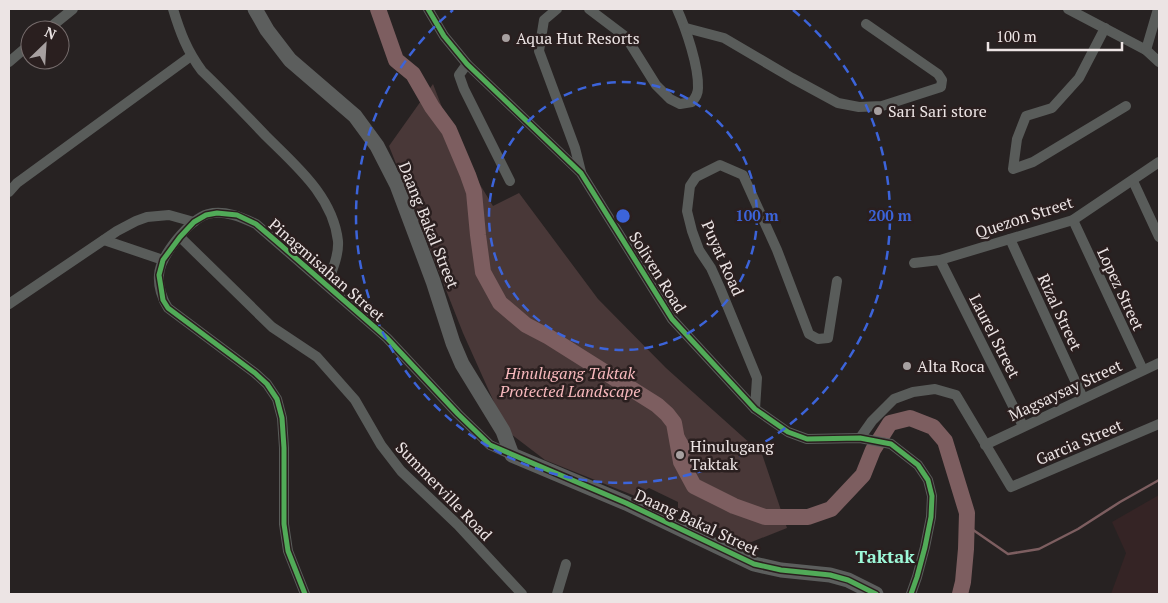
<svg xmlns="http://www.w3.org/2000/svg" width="1168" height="603" font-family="'PT Serif',serif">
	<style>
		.built { fill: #352425 }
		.green { fill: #493838 }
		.water { fill: #7d5e60 }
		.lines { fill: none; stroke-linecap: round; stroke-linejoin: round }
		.stream { stroke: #7d5e60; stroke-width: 2.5 }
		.river { stroke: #7d5e60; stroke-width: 16 }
		.street { stroke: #595c5a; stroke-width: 10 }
		.secondary { stroke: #5c5e5d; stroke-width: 15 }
		.cycleway-casing { stroke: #2a1f1f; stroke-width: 8 }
		.cycleway { stroke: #51ab58; stroke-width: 5 }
		.ring { fill: none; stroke: #3c64da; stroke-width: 2.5; stroke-dasharray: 9 6 }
		.poi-dot { fill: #a7a0a0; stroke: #2a1f1f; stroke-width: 2 }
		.labels { text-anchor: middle; stroke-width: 5; stroke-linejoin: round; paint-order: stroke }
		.poi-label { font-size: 16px; fill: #ece4e4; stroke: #2a1f1f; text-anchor: start }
		.street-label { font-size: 16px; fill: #ece4e4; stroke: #2a1f1f }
		.park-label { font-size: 16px; font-style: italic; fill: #f8b9bd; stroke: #2a1f1f }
		.neighbourhood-label { font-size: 18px; font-weight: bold; fill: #9df9d9; stroke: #2a1f1f }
		.centre { fill: #3c64da; stroke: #2a1f1f; stroke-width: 2.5 }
		.ring-label { font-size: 15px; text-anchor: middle; font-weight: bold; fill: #3c64da; stroke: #2a1f1f; stroke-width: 5; stroke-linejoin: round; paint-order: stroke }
	</style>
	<rect width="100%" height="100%" fill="#272222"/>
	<path class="built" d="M 1159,495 L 1159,594 L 1111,594 L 1126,553 L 1112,522 Z"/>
	<path class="green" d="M 433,84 L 450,128 L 465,160 L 493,206 L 519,193 L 598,299 L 666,368 L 762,454 L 787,528 L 739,547 L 741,539 L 678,508 L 678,502 L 649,488 L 635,496 L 545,460 L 507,431 L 463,333 L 389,146 Z"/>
	<path class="water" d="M 657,405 L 671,412 L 689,443 L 691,454 L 681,462 L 674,462 L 670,427 L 665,416 Z"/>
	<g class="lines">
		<path class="stream" d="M 966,525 L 1008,554 L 1039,549 L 1078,529 L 1120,502 L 1159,480"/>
		<path class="river" d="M 378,9 L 396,60 L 413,74 L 432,107 L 449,130 L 468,175 L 474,192 L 478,235 L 483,272 L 500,303 L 526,325 L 549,337 L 657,405 L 667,414 L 674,423 L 681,462 L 694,486 L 734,506 L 765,517 L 808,517 L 831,509 L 863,475 L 873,450 L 890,423 L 910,418 L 933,427 L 945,441 L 967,513 L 966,549 L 963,582 L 960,594"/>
		<g class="street">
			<path d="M 173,9 C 180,32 187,51 202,71 C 224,92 245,114 266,136 C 295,165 333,196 338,241 C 339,255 332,271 327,284"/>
			<path d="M 428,9 L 444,36 L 467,64 L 581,173 L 672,319 L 755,409 L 788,432 L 807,439 L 860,438 L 891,444 L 918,465 L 928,480 L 932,496 L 931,517 L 925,547 L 917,577 L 911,594"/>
			<path d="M 557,9 L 544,20 L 539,51 L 575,148 L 581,172"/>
			<path d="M 589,9 L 626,37 L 656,85 L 670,99 L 680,104 L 692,102 C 696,97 698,94 698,88 C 699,67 686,29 677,9"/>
			<path d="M 1068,9 L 1146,50 L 1159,62"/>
			<path d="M 686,28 L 724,38 L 792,78 L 838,103 L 859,107 L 882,106 L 941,87 L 942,80 L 938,74 L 866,24"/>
			<path d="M 1105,28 L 1079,78 L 1052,108 L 1026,116 L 1017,139 L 1013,169 L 1033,162 L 1126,106"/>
			<path d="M 47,30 L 73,9"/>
			<path d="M 1146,50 L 1158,9"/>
			<path d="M 9,62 L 30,44"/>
			<path d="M 467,64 L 459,75 L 464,89 L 510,181"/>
			<path d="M 1133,181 L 1159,237"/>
			<path d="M 9,192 L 17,183 L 191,56"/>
			<path d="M 1073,220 L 1143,370"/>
			<path d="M 180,237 L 272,327 L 317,357 L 355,400 L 381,445 L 401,471 L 458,525 L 522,594"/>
			<path d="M 1010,239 L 1083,398"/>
			<path d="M 104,240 L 163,260"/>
			<path d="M 940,260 L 1023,426"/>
			<path d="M 914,263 L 940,260 L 1073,220 L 1159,162"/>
			<path d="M 9,304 L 117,231 L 136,221 L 147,217 L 169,215 L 194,222"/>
			<path d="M 755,409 L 757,378 L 720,288 L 711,268 L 699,250 L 692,231 L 687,211 L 690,186 L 696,177 L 720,165 L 743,175 L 777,250 L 809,334 L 818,339 L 828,338 L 837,281"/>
			<path d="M 860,438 L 872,421 L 894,399 L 913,392 L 935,389 L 956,395 L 1011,487 L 1159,424"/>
			<path d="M 985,445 L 1159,363"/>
			<path d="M 305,594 L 288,551 L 284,524 L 284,448 L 282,418 L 277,399 L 267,384 L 255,373 L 168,308 C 162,299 158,286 159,275 C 160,256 190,219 208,214 C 225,210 241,217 256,224 L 387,338 L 458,414 L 490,445 L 512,455"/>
			<path d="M 557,594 L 566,564"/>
		</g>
		<path class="secondary" d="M 255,9 L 267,30 L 290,60 L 355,116 L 377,146 L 397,185 L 433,281 L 453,343 L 462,364 L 503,431 L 512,455 L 626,503 L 754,564 L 781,570 L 830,575 L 848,580 L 876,594"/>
		<defs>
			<g id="cycleway">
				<path d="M 428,9 L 444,36 L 467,64 L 581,173 L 672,319 L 755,409 L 788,432 L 807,439 L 860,438 L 891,444 L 918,465 L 928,480 L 932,496 L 931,517 L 925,547 L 917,577 L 911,594"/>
				<path d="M 305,594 L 288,551 L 284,524 L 284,448 L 282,418 L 277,399 L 267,384 L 255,373 L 168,308 L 163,300 L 159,275 L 163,260 L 180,237 L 194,222 L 206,215 L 217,213 L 237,215 L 256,224 L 276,241 L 387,338 L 458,414 L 490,445 L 626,503 L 754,564 L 781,570 L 830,575 L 848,580 L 876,594"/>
			</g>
		</defs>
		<use href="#cycleway" class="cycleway-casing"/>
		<use href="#cycleway" class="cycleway"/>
	</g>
	<g class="ring">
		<circle cx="623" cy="216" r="134"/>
		<path d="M793 10A267 267 0 1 1 453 10"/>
	</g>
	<g class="poi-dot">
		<circle cx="506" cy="38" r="5"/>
		<circle cx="878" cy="111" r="5"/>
		<circle cx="907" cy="366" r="5"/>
		<circle cx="680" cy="455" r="5"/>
	</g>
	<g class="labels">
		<g class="poi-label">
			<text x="516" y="44">Aqua Hut Resorts</text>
			<text x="888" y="117">Sari Sari store</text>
			<text x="917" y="372">Alta Roca</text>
			<text x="690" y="452">Hinulugang<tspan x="690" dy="18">Taktak</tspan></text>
		</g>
		<g class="street-label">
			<text transform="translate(1024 217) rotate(-18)" y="6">Quezon Street</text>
			<text transform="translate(429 225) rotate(68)" y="6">Daang Bakal Street</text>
			<text transform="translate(723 258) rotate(66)" y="6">Puyat Road</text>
			<text transform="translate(327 270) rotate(41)" y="6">Pinagmisahan Street</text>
			<text transform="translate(658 272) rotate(58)" y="6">Soliven Road</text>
			<text transform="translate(1121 289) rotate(65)" y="6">Lopez Street</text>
			<text transform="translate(1060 312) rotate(65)" y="6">Rizal Street</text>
			<text transform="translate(995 336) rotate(63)" y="6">Laurel Street</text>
			<text transform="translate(1065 390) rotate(-25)" y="6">Magsaysay Street</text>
			<text transform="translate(1079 442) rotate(-23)" y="6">Garcia Street</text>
			<text transform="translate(444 491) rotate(46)" y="6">Summerville Road</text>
			<text transform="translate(697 522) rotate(25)" y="6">Daang Bakal Street</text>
		</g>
		<g class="park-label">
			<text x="570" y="379">Hinulugang Taktak<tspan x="570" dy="18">Protected Landscape</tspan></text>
		</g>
		<g class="neighbourhood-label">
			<text x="885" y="563">Taktak</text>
		</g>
	</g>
	<circle cx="623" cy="216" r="8" class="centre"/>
	<g class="ring-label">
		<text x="757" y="221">100 m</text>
		<text x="890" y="221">200 m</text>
	</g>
	<rect width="1168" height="603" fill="none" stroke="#ece4e4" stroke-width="20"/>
	<g transform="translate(45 45) rotate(25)"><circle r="24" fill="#2a1f1f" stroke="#786e6e"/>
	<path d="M0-4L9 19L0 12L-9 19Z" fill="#a7a0a0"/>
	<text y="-8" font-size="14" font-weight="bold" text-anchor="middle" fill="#ece4e4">N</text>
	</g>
	<path d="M988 42v8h134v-8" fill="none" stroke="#ece4e4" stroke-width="2.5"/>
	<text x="996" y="42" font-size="15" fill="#ece4e4" stroke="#2a1f1f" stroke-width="4" paint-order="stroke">100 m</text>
</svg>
